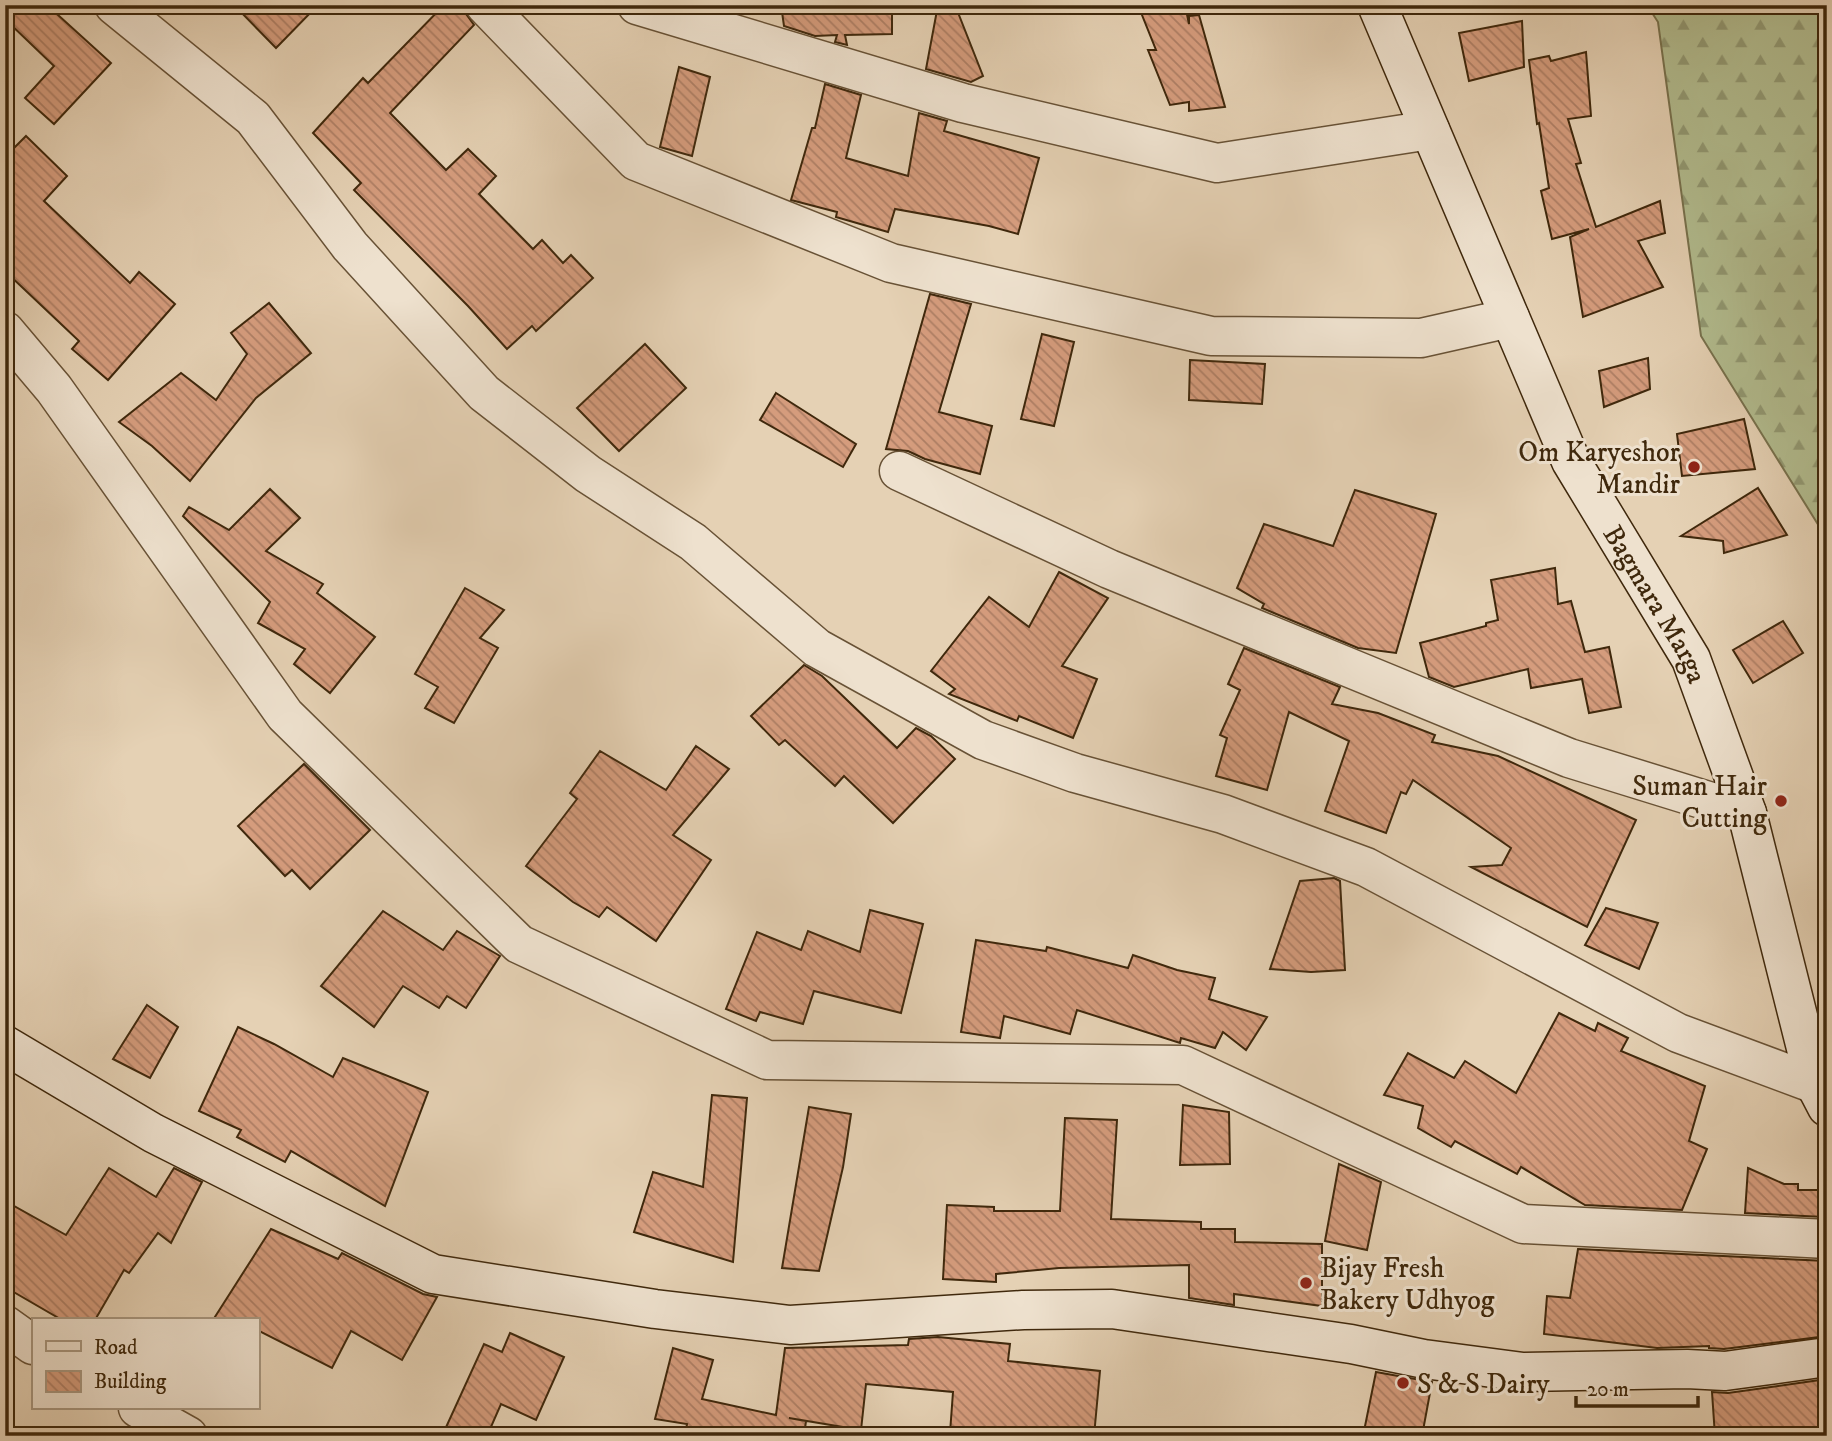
<svg xmlns="http://www.w3.org/2000/svg" width="1832" height="1441" font-family="'IM FELL DW Pica',serif">
	<style>
		.forest { fill: url(#forest-firs); stroke: #78724e; stroke-width: 2 }
		.building { fill: url(#building-back-hatch); stroke: #3f280c; stroke-width: 2 }
		.lines { fill: none; stroke-linecap: round; stroke-linejoin: round }
		.minor-casing { stroke: #685236; stroke-width: 41 }
		.secondary-casing { stroke: #3f280c; stroke-width: 41 }
		.minor { stroke: #eee1ce; stroke-width: 38 }
		.secondary { stroke: #eee1ce; stroke-width: 38 }
		.poi-dot { fill: #8f2418; stroke: #eee1ce; stroke-width: 2.5 }
		.labels { text-anchor: middle; stroke-width: 6; stroke-linejoin: round; paint-order: stroke }
		.poi-label { font-size: 28px; fill: #3f280c; stroke: #eee1ce; text-anchor: end }
		.street-label { font-size: 28px; fill: #3f280c; stroke: #eee1ce }
	</style>
	<defs>
		<pattern id="forest-firs" width="22" height="20" patternUnits="userSpaceOnUse" patternTransform="scale(1.75)"><rect width="22" height="20" fill="#b2bc8f"/><path d="M5 1l3.5 6h-7zM16 11l3.5 6h-7z" fill="#929973"/></pattern>
		<pattern id="building-back-hatch" width="6" height="6" patternUnits="userSpaceOnUse" patternTransform="scale(1.75)"><rect width="6" height="6" fill="#d59c7d"/><path d="M-1 5l2 2M0 0l6 6M5-1l2 2" fill="none" stroke="#ae7f65"/></pattern>
	</defs>
	<rect width="100%" height="100%" fill="#e5d1b4"/>
	<filter id="stains"><feTurbulence type="fractalNoise" baseFrequency=".00286" numOctaves="4"/><feColorMatrix values="0 0 0 0 .2 0 0 0 0 .09 0 0 0 0 .02 0 0 0 .5 -.17"/></filter>
	<radialGradient id="worn" r=".72"><stop offset=".6" stop-color="#630" stop-opacity="0"/><stop offset="1" stop-color="#630" stop-opacity=".3"/></radialGradient>
	<path class="forest" d="M 1647,5 L 1827,5 L 1827,539 L 1701,336 L 1658,22 Z"/>
	<g class="building">
		<path d="M 5,5 L 47,5 L 111,63 L 54,124 L 25,98 L 54,66 L 5,19 Z"/>
		<path d="M 234,5 L 318,5 L 276,48 Z"/>
		<path d="M 444,5 L 464,5 L 464,11 L 474,25 L 390,113 L 446,170 L 468,149 L 496,176 L 479,194 L 533,249 L 542,240 L 563,263 L 571,255 L 593,278 L 536,331 L 532,326 L 507,349 L 468,306 L 354,190 L 361,183 L 313,133 L 363,78 L 368,83 Z"/>
		<path d="M 781,5 L 892,5 L 892,34 L 845,35 L 847,45 L 835,42 L 837,35 L 815,36 L 784,26 Z"/>
		<path d="M 938,5 L 955,5 L 983,76 L 971,82 L 926,69 Z"/>
		<path d="M 1138,5 L 1185,5 L 1189,24 L 1189,16 L 1199,15 L 1225,107 L 1189,111 L 1189,102 L 1170,105 L 1148,50 L 1156,50 Z"/>
		<path d="M 1522,21 L 1524,67 L 1469,81 L 1459,33 Z"/>
		<path d="M 1586,52 L 1591,116 L 1568,119 L 1581,163 L 1576,164 L 1596,227 L 1660,201 L 1665,233 L 1638,241 L 1663,287 L 1583,317 L 1570,237 L 1589,229 L 1552,239 L 1541,191 L 1549,188 L 1539,123 L 1537,124 L 1529,60 L 1549,56 L 1551,61 Z"/>
		<path d="M 679,67 L 710,77 L 692,156 L 660,147 Z"/>
		<path d="M 825,84 L 861,95 L 846,158 L 908,176 L 919,113 L 947,121 L 944,131 L 1039,158 L 1018,234 L 989,226 L 895,209 L 888,232 L 836,217 L 837,212 L 791,200 L 812,128 L 815,128 Z"/>
		<path d="M 26,136 L 67,176 L 44,201 L 130,283 L 139,272 L 175,304 L 108,380 L 72,349 L 79,341 L 5,271 L 5,157 Z"/>
		<path d="M 930,294 L 971,304 L 939,412 L 992,426 L 980,474 L 925,459 L 908,451 L 886,449 Z"/>
		<path d="M 269,303 L 311,353 L 256,398 L 190,481 L 152,446 L 119,422 L 181,373 L 216,400 L 247,354 L 231,333 Z"/>
		<path d="M 1042,334 L 1074,342 L 1054,426 L 1021,419 Z"/>
		<path d="M 645,344 L 686,388 L 619,451 L 577,408 Z"/>
		<path d="M 1648,358 L 1650,389 L 1604,407 L 1599,371 Z"/>
		<path d="M 1190,360 L 1265,364 L 1262,404 L 1189,400 Z"/>
		<path d="M 776,393 L 856,444 L 843,467 L 760,420 Z"/>
		<path d="M 1744,419 L 1755,469 L 1682,476 L 1677,434 Z"/>
		<path d="M 1758,488 L 1787,535 L 1724,553 L 1723,541 L 1681,536 Z"/>
		<path d="M 270,489 L 300,518 L 266,551 L 323,584 L 317,593 L 375,637 L 330,693 L 294,664 L 305,649 L 258,623 L 270,602 L 183,516 L 189,507 L 229,530 Z"/>
		<path d="M 1355,490 L 1436,514 L 1396,653 L 1358,648 L 1262,608 L 1264,604 L 1237,588 L 1264,524 L 1333,546 Z"/>
		<path d="M 1555,568 L 1558,604 L 1571,601 L 1585,652 L 1609,647 L 1621,707 L 1589,713 L 1582,679 L 1531,688 L 1528,669 L 1454,687 L 1429,677 L 1420,643 L 1486,626 L 1486,623 L 1498,620 L 1491,580 Z"/>
		<path d="M 1059,572 L 1108,598 L 1062,666 L 1097,679 L 1073,738 L 1019,716 L 1017,721 L 949,694 L 955,689 L 931,671 L 989,597 L 1029,627 Z"/>
		<path d="M 465,588 L 504,610 L 480,638 L 498,648 L 454,723 L 425,708 L 438,687 L 415,674 Z"/>
		<path d="M 1783,621 L 1803,653 L 1753,683 L 1733,650 Z"/>
		<path d="M 1244,648 L 1340,687 L 1332,704 L 1378,713 L 1435,735 L 1432,742 L 1498,756 L 1636,820 L 1587,927 L 1471,867 L 1502,865 L 1511,848 L 1413,780 L 1406,794 L 1401,792 L 1386,833 L 1325,811 L 1349,741 L 1289,712 L 1267,790 L 1216,776 L 1227,738 L 1220,735 L 1240,690 L 1228,684 Z"/>
		<path d="M 804,665 L 822,676 L 897,748 L 916,728 L 931,736 L 955,759 L 893,823 L 844,776 L 835,786 L 785,740 L 779,745 L 751,716 Z"/>
		<path d="M 696,746 L 729,769 L 673,835 L 711,860 L 656,941 L 607,907 L 599,917 L 573,902 L 526,866 L 577,799 L 570,793 L 600,751 L 666,790 Z"/>
		<path d="M 304,764 L 370,830 L 310,889 L 292,870 L 285,876 L 238,826 Z"/>
		<path d="M 1334,878 L 1340,881 L 1345,970 L 1311,972 L 1270,969 L 1300,881 Z"/>
		<path d="M 1606,908 L 1658,923 L 1639,969 L 1585,945 Z"/>
		<path d="M 870,910 L 923,924 L 901,1013 L 814,991 L 803,1024 L 760,1012 L 756,1021 L 726,1009 L 757,932 L 801,950 L 808,931 L 860,952 Z"/>
		<path d="M 383,911 L 443,950 L 457,931 L 500,956 L 466,1008 L 447,996 L 439,1008 L 403,986 L 374,1027 L 321,986 Z"/>
		<path d="M 976,940 L 1046,951 L 1047,947 L 1128,968 L 1133,955 L 1177,970 L 1215,978 L 1209,999 L 1267,1017 L 1246,1050 L 1223,1032 L 1215,1048 L 1181,1038 L 1180,1043 L 1077,1010 L 1070,1034 L 1004,1016 L 1000,1038 L 961,1032 Z"/>
		<path d="M 147,1005 L 178,1027 L 150,1078 L 113,1059 Z"/>
		<path d="M 1559,1013 L 1595,1031 L 1598,1023 L 1628,1038 L 1621,1051 L 1705,1086 L 1689,1141 L 1707,1149 L 1682,1210 L 1585,1205 L 1521,1167 L 1517,1174 L 1455,1141 L 1451,1147 L 1418,1128 L 1423,1106 L 1384,1095 L 1408,1053 L 1454,1078 L 1465,1061 L 1516,1093 Z"/>
		<path d="M 238,1027 L 274,1044 L 333,1077 L 343,1058 L 428,1092 L 385,1206 L 291,1151 L 285,1162 L 237,1137 L 241,1130 L 199,1111 Z"/>
		<path d="M 712,1095 L 747,1098 L 733,1262 L 634,1232 L 653,1172 L 703,1187 Z"/>
		<path d="M 1183,1105 L 1229,1112 L 1230,1164 L 1180,1165 Z"/>
		<path d="M 809,1107 L 851,1114 L 843,1167 L 819,1271 L 782,1268 Z"/>
		<path d="M 1065,1118 L 1117,1120 L 1111,1219 L 1201,1222 L 1201,1229 L 1235,1229 L 1235,1242 L 1322,1244 L 1322,1306 L 1234,1294 L 1234,1305 L 1189,1298 L 1189,1265 L 1059,1268 L 996,1274 L 996,1282 L 943,1279 L 947,1205 L 994,1207 L 994,1211 L 1060,1211 Z"/>
		<path d="M 1339,1164 L 1381,1182 L 1367,1250 L 1325,1241 Z"/>
		<path d="M 109,1168 L 156,1197 L 174,1168 L 202,1182 L 171,1243 L 158,1233 L 129,1273 L 124,1270 L 95,1320 L 62,1320 L 5,1287 L 5,1201 L 66,1235 Z"/>
		<path d="M 1748,1168 L 1784,1184 L 1798,1184 L 1798,1190 L 1824,1190 L 1824,1217 L 1745,1213 Z"/>
		<path d="M 271,1229 L 338,1259 L 342,1253 L 423,1294 L 437,1297 L 402,1360 L 351,1331 L 332,1368 L 257,1330 L 257,1320 L 213,1320 Z"/>
		<path d="M 1578,1249 L 1827,1261 L 1827,1336 L 1724,1349 L 1709,1348 L 1709,1346 L 1657,1348 L 1544,1334 L 1547,1296 L 1570,1298 Z"/>
		<path d="M 510,1333 L 564,1357 L 536,1420 L 501,1404 L 487,1436 L 442,1436 L 484,1344 L 502,1352 Z"/>
		<path d="M 938,1337 L 1010,1344 L 1008,1361 L 1100,1371 L 1094,1436 L 1001,1428 L 1000,1436 L 965,1436 L 965,1434 L 950,1433 L 953,1392 L 866,1384 L 861,1430 L 789,1418 L 806,1421 L 804,1436 L 685,1436 L 687,1424 L 655,1419 L 673,1348 L 713,1360 L 702,1399 L 776,1415 L 785,1348 L 908,1345 L 909,1339 Z"/>
		<path d="M 1376,1372 L 1432,1382 L 1422,1436 L 1363,1436 Z"/>
		<path d="M 1827,1379 L 1827,1436 L 1715,1436 L 1712,1392 L 1728,1393 Z"/>
	</g>
	<g class="lines">
		<defs>
			<g id="minor">
				<path d="M 114,5 L 253,118 L 350,246 L 484,393 L 588,474 L 693,542 L 817,648 L 983,740 L 1075,773 L 1223,814 L 1366,867 L 1678,1033 L 1815,1084"/>
				<path d="M 485,5 L 636,161 L 891,263 L 1211,336 L 1421,338 L 1510,318"/>
				<path d="M 637,5 L 963,103 L 1217,163 L 1430,130"/>
				<path d="M 5,331 L 54,389 L 285,715 L 519,944 L 767,1060 L 1183,1065 L 1523,1224 L 1827,1239"/>
				<path d="M 899,471 L 1109,569 L 1569,758 L 1747,813"/>
				<path d="M 5,1325 L 33,1345"/>
				<path d="M 138,1408 L 188,1436"/>
			</g>
			<g id="secondary">
				<path id="s1" d="M 1377,5 L 1571,461 L 1691,659 L 1747,813 L 1815,1084 L 1827,1107"/>
				<path d="M 5,1045 L 153,1133 L 433,1274 L 655,1309 L 790,1325 L 1023,1310 L 1112,1309 L 1351,1344 L 1424,1359 L 1523,1372 L 1687,1369 L 1725,1371 L 1827,1357"/>
			</g>
		</defs>
		<use href="#minor" class="minor-casing"/>
		<use href="#secondary" class="secondary-casing"/>
		<use href="#minor" class="minor"/>
		<use href="#secondary" class="secondary"/>
	</g>
	<g class="poi-dot">
		<circle cx="1694" cy="467" r="7"/>
		<circle cx="1781" cy="801" r="7"/>
		<circle cx="1306" cy="1283" r="7"/>
		<circle cx="1403" cy="1383" r="7"/>
	</g>
	<g class="labels">
		<g class="poi-label">
			<text x="1680" y="461">Om Karyeshor<tspan x="1680" dy="32">Mandir</tspan></text>
			<text x="1767" y="795">Suman Hair<tspan x="1767" dy="32">Cutting</tspan></text>
			<text x="1320" y="1277" text-anchor="start">Bijay Fresh<tspan x="1320" dy="32">Bakery Udhyog</tspan></text>
			<text x="1417" y="1393" text-anchor="start">S &amp; S Dairy</text>
		</g>
		<g class="street-label">
			<text dy="10" stroke="none"><textPath href="#s1" startOffset="662">Bagmara Marga</textPath></text>
		</g>
	</g>
	<rect width="1832" height="1441" fill="none" stroke="#e5d1b4" stroke-width="28"/>
	<rect x="7" y="7" width="1818" height="1427" fill="none" stroke="#3f280c" stroke-width="3.5"/>
	<rect x="14" y="14" width="1804" height="1413" fill="none" stroke="#3f280c" stroke-width="2"/>
	<rect x="32" y="1318" width="228" height="91" fill="#eee1ce" stroke="#a89780" stroke-width="2"/>
	<rect x="46" y="1341" width="35" height="10" fill="#eee1ce" stroke="#a89780" stroke-width="2"/>
	<text x="94" y="1354" font-size="21" fill="#3f280c">Road</text>
	<rect x="46" y="1371" width="35" height="21" fill="url(#building-back-hatch)" stroke="#a89780" stroke-width="2"/>
	<text x="94" y="1388" font-size="21" fill="#3f280c">Building</text>
	<path d="M1576 1396v10h122v-10" fill="none" stroke="#3f280c" stroke-width="3.5"/>
	<text x="1587" y="1396" font-size="21" fill="#3f280c" stroke="#eee1ce" stroke-width="5" paint-order="stroke">20 m</text>
	<rect width="100%" height="100%" filter="url(#stains)"/>
	<rect width="100%" height="100%" fill="url(#worn)"/>
</svg>
